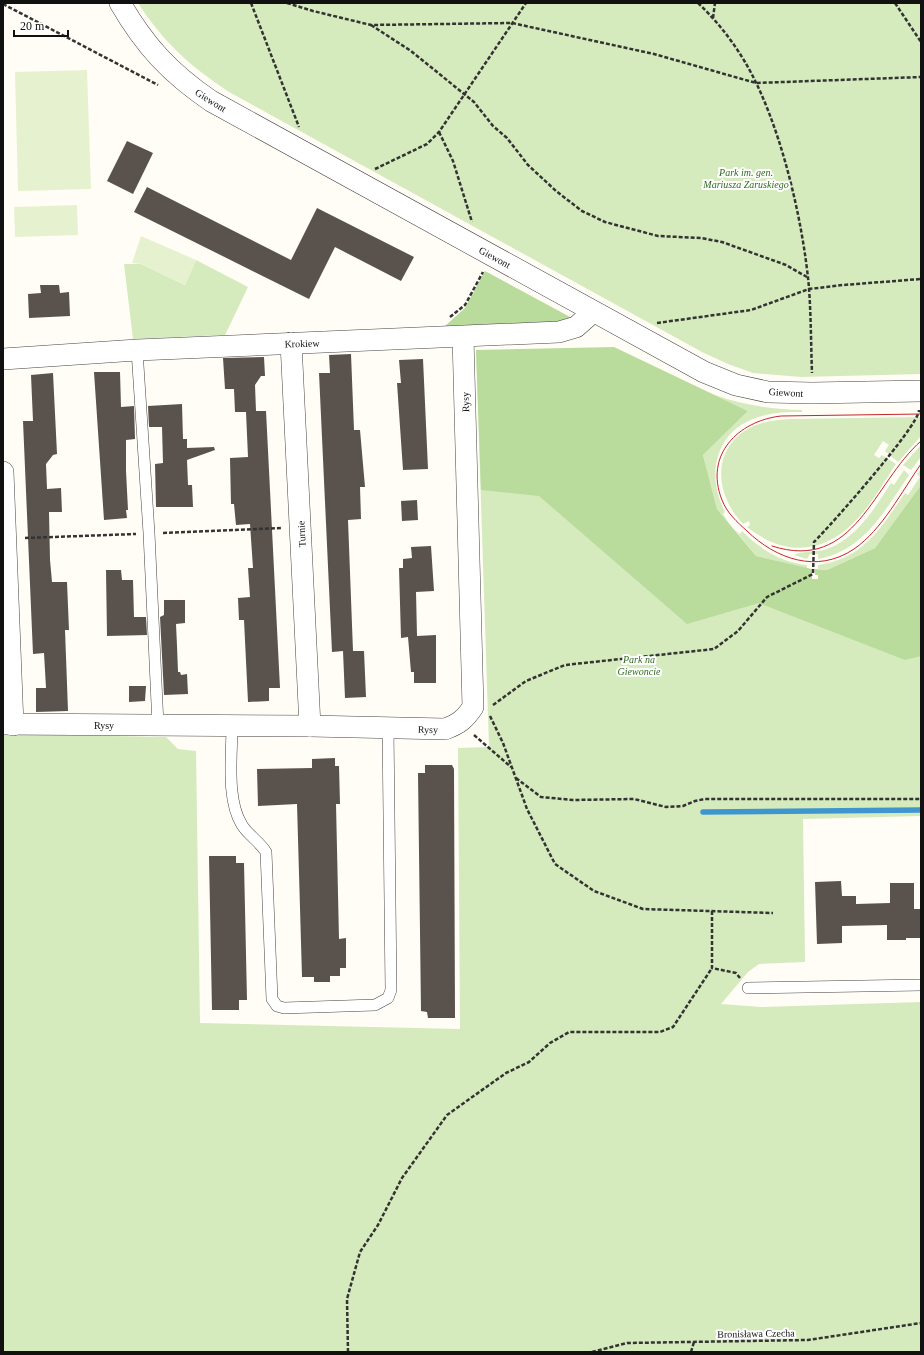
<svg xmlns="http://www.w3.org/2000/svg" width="924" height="1355" font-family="'Times New Roman',serif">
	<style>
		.green { fill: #d5ebbd }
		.forest { fill: #b9dc9c }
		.pitch { fill: #e6f2cf }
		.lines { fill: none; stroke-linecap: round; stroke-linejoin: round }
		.stream { stroke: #3f96cf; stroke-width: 5.5 }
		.building { fill: #5a524d }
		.lane-casing { stroke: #444; stroke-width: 12 }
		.street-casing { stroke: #444; stroke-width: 22 }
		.path { stroke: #333; stroke-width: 2.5; stroke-dasharray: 4 2; stroke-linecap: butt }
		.lane { stroke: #fff; stroke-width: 11 }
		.street { stroke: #fff; stroke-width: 21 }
		.tram { stroke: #c4262e; stroke-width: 1 }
		.labels { text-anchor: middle; stroke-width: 4; stroke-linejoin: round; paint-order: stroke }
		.street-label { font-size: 10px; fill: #111; stroke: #fff }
		.park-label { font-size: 10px; font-style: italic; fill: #2f6b1f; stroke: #fff }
	</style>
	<rect width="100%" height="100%" fill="#fffdf5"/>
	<g class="green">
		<path d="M 138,3 L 921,3 L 921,374 L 801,377 L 753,373 L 728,364 L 702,352 L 229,92 C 191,67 163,42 138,3 Z"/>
		<path d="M 196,260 L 248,287 L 225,335 L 133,339 L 124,264 L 141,264 L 185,285 Z"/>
		<path d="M 476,350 L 673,485 L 775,580 L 846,607 L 921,501 L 921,816 L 803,819 L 805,962 L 759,964 L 748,972 L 721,1004 L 761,1007 L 921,1002 L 921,1352 L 3,1352 L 3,734 L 166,737 L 178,749 L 196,751 L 200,1023 L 460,1029 L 458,748 L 489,747 Z"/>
		<path d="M 712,394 C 742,405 770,409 802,410 L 802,412 C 788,412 775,412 762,416 C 716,428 705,473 725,512 L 723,514 L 729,523 L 717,509 L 703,455 L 748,411 Z"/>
		<path d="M 921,417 L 921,436 L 898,462 L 885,451 L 889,445 L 883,441 L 874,455 L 879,458 L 882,455 L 896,464 C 884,482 873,502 859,517 C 826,554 786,558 747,527 L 750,525 L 749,521 L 743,524 C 718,498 710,456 743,432 C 757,422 774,420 790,419 Z"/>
		<path d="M 921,445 L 921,457 L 911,470 L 903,465 Z"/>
		<path d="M 921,469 L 921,485 L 875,548 L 827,570 L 818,569 L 818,565 C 863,559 881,528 905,493 L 908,495 L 920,477 L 917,474 Z"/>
		<path d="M 904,470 L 909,475 C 885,510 864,551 818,559 L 818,554 L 810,554 L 807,559 L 794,555 C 801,551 815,552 824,550 C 856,540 874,509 891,483 L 894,485 Z"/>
		<path d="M 735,530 L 740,534 L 742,531 C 761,550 781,562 807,565 L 807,569 L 756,556 Z"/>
	</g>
	<g class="forest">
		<path d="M 485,271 L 572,318 L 570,322 L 446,329 L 445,326 L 465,308 Z"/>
		<path d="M 614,347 L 748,411 L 703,455 L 717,509 L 756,556 L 812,569 L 812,579 L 818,579 L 818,575 L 815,575 L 815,569 L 827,570 L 875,548 L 921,485 L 921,656 L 905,660 L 759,603 L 687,624 L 539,496 L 481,490 L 476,350 Z"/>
	</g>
	<g class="pitch">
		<path d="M 87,70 L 91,189 L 18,191 L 15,72 Z"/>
		<path d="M 77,205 L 78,235 L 15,237 L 14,207 Z"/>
		<path d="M 141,236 L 196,260 L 185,285 L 141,264 L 132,263 Z"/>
	</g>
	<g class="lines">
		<path class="stream" d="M 703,812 L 921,810"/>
	</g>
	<g class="building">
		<path d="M 127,141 L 153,153 L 133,194 L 107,181 Z"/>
		<path d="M 147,187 L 291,260 L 317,208 L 414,257 L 401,281 L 335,247 L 309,299 L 134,212 Z"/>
		<path d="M 40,285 L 59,285 L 60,293 L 69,292 L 70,316 L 29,318 L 28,294 L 41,293 Z"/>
		<path d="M 351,354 L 354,430 L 360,430 L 365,487 L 360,487 L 361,519 L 348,520 L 353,651 L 346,651 L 364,651 L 366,697 L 345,698 L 343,651 L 332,652 L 319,373 L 330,373 L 329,355 Z"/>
		<path d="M 264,357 L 265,376 L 261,376 L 255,385 L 256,411 L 266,411 L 280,688 L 269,688 L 269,701 L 248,702 L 244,620 L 239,620 L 238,598 L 250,597 L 248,568 L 253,568 L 250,524 L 236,525 L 234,504 L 231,504 L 230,458 L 248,457 L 246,412 L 235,412 L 234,389 L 225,389 L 223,358 Z"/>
		<path d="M 423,359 L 428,469 L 403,470 L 397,383 L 401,383 L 399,360 Z"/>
		<path d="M 94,372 L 120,372 L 121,407 L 134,406 L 135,439 L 126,440 L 126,471 L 128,510 L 126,510 L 127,518 L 104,520 Z"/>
		<path d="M 53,373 L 57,454 L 53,455 L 46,464 L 47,489 L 61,488 L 62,512 L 49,512 L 50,560 L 52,582 L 67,582 L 69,630 L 65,630 L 68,711 L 36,712 L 36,688 L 46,688 L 44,653 L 33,654 L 23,421 L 33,421 L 31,375 Z"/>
		<path d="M 182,404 L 183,439 L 187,439 L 187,448 L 214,447 L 215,450 L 187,460 L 188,485 L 192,485 L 193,507 L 156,507 L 155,464 L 163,463 L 162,427 L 149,427 L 148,406 Z"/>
		<path d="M 417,500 L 418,520 L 402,521 L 401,501 Z"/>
		<path d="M 431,546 L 434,591 L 416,592 L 417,636 L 436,635 L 436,683 L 414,683 L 414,672 L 411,672 L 408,637 L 401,638 L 399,568 L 403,568 L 403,559 L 412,558 L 411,547 Z"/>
		<path d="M 106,570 L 121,570 L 122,580 L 133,580 L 134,617 L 146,617 L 147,635 L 107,636 Z"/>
		<path d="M 164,600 L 185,600 L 185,623 L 176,624 L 177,646 L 178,672 L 180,672 L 181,675 L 187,674 L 188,694 L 164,695 L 160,617 L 164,615 Z"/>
		<path d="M 129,686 L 146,686 L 145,701 L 129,702 Z"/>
		<path d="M 335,758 L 335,766 L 339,766 L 340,804 L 336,804 L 339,939 L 346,938 L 346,968 L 340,968 L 340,976 L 330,976 L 330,982 L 314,982 L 314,977 L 302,977 L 297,804 L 258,806 L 257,769 L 312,768 L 312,759 Z"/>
		<path d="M 425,765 L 452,765 L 454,769 L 455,1018 L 428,1018 L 427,1012 L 421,1011 L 418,773 L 425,773 Z"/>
		<path d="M 209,856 L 236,856 L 236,863 L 244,863 L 247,1000 L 239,1000 L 239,1010 L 212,1010 Z"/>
		<path d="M 841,881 L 842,896 L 856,896 L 856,904 L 890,903 L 890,883 L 914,883 L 914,909 L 921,909 L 921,938 L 906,938 L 906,940 L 887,940 L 887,925 L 842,926 L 842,943 L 817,944 L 815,882 Z"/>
	</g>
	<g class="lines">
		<defs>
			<g id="lane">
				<path d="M 137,350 L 149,533 L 158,725"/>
				<path d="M 232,725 C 232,755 226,800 242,825 C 248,835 260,842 266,852 L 272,999 L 277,1006 L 284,1008 L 375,1005 L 388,998 L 391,990 L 388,728"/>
				<path d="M 748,988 L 921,985"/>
			</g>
			<g id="street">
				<path d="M 120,3 C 145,46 170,73 211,101 L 704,372 L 736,385 L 768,392 L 812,393 L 921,391"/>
				<path d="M 291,343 L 310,726"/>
				<path d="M 3,359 L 137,350 L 559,332 L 576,327 L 593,312"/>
				<path d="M 3,472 L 13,725"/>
				<path d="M 3,724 L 310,726 L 445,729 C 459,724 465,719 473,707 L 463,337"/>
			</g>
		</defs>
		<use href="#lane" class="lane-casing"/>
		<use href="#street" class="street-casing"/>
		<g class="path">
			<path d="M 251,3 L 299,127"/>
			<path d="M 287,3 L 313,11 L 371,25 L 512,23 L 654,54 L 756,83 L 921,77"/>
			<path d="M 698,3 C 716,20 732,40 745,62 C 780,121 803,220 809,288 C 811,317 811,345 812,373"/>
			<path d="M 895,3 L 921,42"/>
			<path d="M 3,4 L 158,85"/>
			<path d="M 713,18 L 715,3"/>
			<path d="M 371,25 L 411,51 L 474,102 L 493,126 L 507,138 L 528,165 L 556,191 L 582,211 L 605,222 L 658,236 L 701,238 L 722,242 L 786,265 L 807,277"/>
			<path d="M 439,132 L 453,161 L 472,222"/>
			<path d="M 375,169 L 427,144 L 439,132 L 526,3"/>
			<path d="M 450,317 L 465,305 L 483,272"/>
			<path d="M 657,323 L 751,310 L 809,289 L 843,285 L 921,279"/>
			<path d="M 163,533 L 282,528"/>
			<path d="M 25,538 L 136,534"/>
			<path d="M 493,705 L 526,681 L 565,665 L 714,649 L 738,631 L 767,597 L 813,574 L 814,542 C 830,526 919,426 919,410"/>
			<path d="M 490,716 L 503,743 L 527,809 L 555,864 L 594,891 L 643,909 L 773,913"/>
			<path d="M 474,735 L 511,767"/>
			<path d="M 516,778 L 541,797 L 573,800 L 634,799 L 666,807 L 683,806 L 695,801 L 705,799 L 921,799"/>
			<path d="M 712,911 L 712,968 L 736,973 L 740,978"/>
			<path d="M 348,1352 L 347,1299 L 360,1252 L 378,1225 L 402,1178 L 447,1115 L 506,1073 L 529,1062 L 550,1043 L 569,1032 L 660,1032 L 673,1027 L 712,968"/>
			<path d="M 592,1352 L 627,1343 L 808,1340 L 921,1323"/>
			<path d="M 691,1352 L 694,1342"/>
		</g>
		<use href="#lane" class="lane"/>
		<use href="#street" class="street"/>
		<g class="tram">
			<path d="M 921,414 L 781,416 C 738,421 704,455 722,500 C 727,513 737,522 747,531 C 776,559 817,574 854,549 C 882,530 902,491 921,464"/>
			<path d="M 772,546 C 855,573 873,483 921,441"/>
		</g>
	</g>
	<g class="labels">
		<g class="street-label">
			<text transform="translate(211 100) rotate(32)" y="4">Giewont</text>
			<text transform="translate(495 257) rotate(29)" y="4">Giewont</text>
			<text transform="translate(302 343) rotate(-2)" y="4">Krokiew</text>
			<text transform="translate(786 392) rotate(3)" y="4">Giewont</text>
			<text transform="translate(465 402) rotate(-92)" y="4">Rysy</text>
			<text transform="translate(301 534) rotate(-93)" y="4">Turnie</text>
			<text x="104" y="729">Rysy</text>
			<text transform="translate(428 729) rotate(1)" y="4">Rysy</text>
			<text transform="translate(756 1333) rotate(-1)" y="4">Bronisława Czecha</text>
		</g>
		<g class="park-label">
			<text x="746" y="176">Park im. gen.<tspan x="746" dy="12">Mariusza Zaruskiego</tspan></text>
			<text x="639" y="663">Park na<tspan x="639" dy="12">Giewoncie</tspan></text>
		</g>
	</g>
	<rect width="924" height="1355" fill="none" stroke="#111111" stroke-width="8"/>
	<path d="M14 30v6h54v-6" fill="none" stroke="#111111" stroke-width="2"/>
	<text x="20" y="30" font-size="12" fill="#111111" stroke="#ffffff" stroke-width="3" paint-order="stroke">20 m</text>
</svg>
